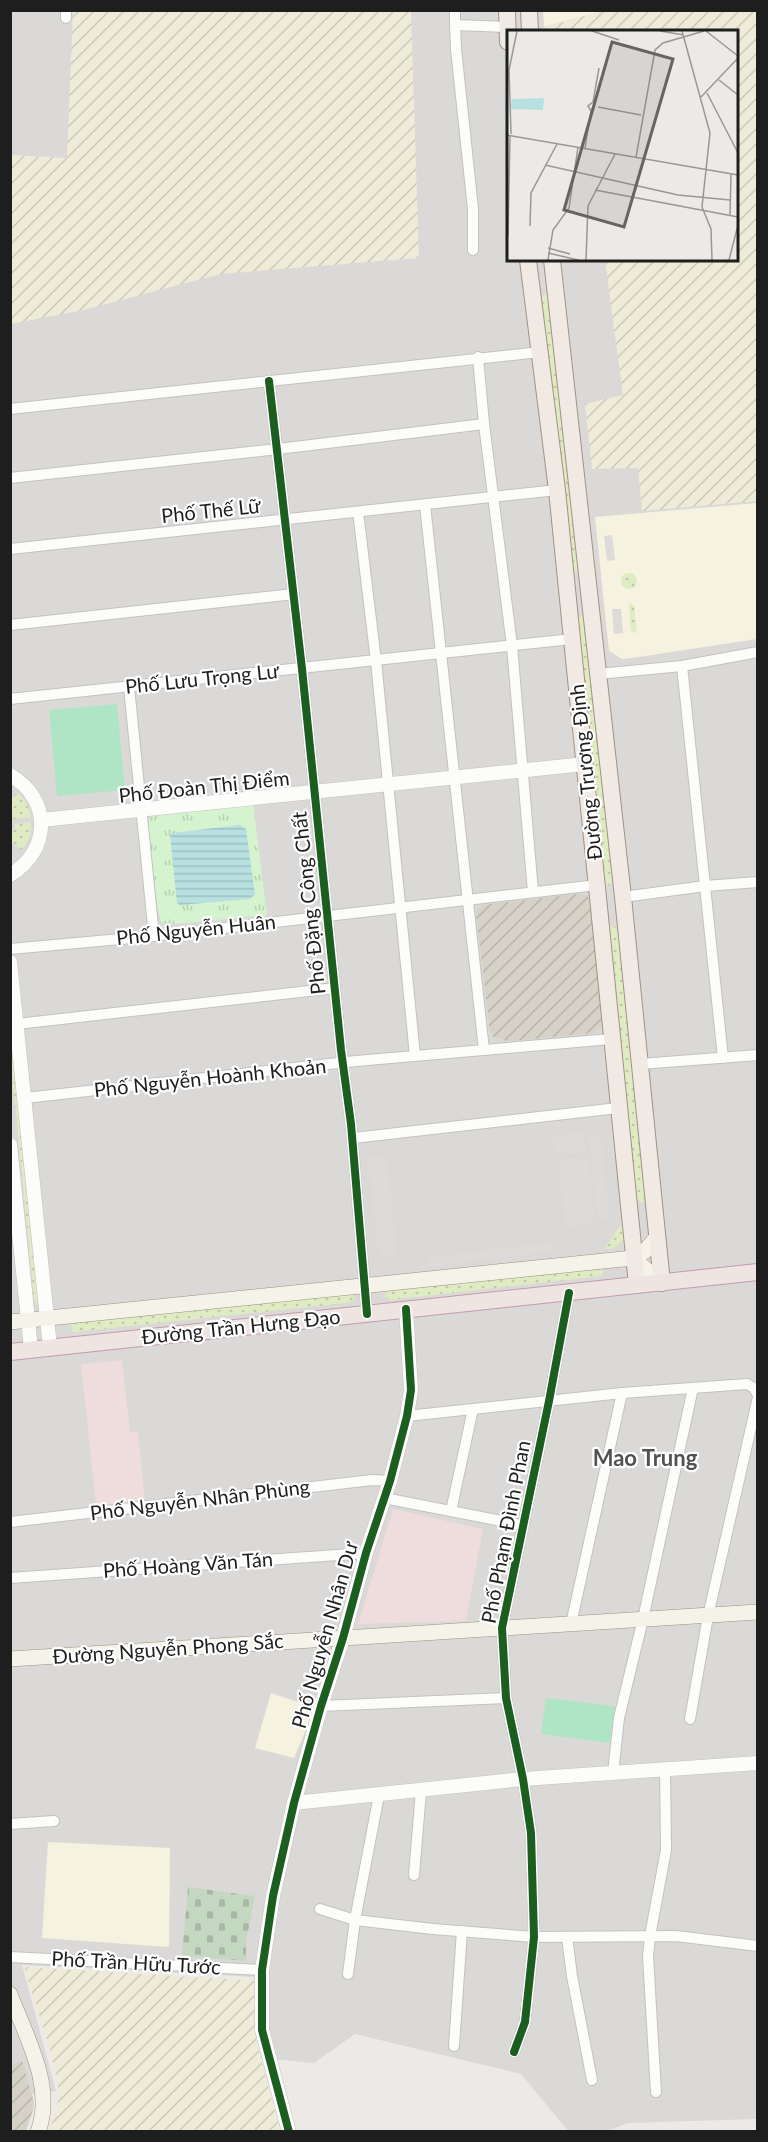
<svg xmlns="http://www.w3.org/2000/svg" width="768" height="2142" font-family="Lato,sans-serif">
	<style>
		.residential { fill: #dbd9d8; fill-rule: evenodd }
		.commercial { fill: #efdcdd }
		.education { fill: #f6f2e0 }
		.construction { fill: url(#construction-furrows) }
		.farmland { fill: url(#farmland-furrows) }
		.grass { fill: url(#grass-dots) }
		.cemetery { fill: url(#cemetery-stones) }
		.park { fill: url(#park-tufts) }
		.pitch { fill: #afe5c5 }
		.parking { fill: #dcdbda }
		.water { fill: url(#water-rules) }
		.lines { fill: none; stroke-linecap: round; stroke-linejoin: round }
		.minor-casing { stroke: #c3c2c1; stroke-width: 12 }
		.tertiary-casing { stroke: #c3c2c1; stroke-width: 15 }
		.secondary-casing { stroke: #97947d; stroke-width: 16 }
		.primary-casing { stroke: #a29282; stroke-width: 18 }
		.trunk-casing { stroke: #c39bae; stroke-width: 18 }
		.minor { stroke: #fcfcfb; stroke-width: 10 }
		.tertiary { stroke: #fcfcfb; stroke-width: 14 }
		.secondary { stroke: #f4f2e9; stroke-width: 15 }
		.primary { stroke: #f1e9e3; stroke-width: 16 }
		.trunk { stroke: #eee4e2; stroke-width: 16 }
		.cycleway-casing { stroke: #fff; stroke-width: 11 }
		.cycleway { stroke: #1b5e20; stroke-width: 8 }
		.labels { text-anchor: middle; stroke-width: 4.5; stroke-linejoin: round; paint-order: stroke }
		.street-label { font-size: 20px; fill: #1e1e1e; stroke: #fff }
		.quarter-label { font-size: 22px; font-weight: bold; fill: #515151; stroke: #fff }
		.inset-road { fill: none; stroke: #9a9896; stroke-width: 1.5 }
		.view { fill: #666564; fill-opacity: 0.15; stroke: #666564; stroke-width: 3 }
		.inset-edge { fill: none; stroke: #1e1e1e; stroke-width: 3 }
	</style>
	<defs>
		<pattern id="construction-furrows" width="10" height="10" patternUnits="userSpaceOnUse" patternTransform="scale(1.5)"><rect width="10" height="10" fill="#d6d2c7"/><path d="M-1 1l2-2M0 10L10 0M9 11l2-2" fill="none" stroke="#b7b4aa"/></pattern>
		<pattern id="farmland-furrows" width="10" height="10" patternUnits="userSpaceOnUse" patternTransform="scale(1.5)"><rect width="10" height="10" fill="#eeebd8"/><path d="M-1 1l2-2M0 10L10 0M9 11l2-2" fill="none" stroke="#ccc9b9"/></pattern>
		<pattern id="grass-dots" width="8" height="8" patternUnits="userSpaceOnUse" patternTransform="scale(1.5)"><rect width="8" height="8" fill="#dfebc3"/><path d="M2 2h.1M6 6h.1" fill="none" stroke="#bfc9a7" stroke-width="1.8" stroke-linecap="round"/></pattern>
		<pattern id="cemetery-stones" width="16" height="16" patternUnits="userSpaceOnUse" patternTransform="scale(1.5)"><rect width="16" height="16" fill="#c4d7c1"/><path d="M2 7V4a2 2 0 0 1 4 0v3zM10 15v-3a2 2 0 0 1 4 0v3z" fill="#a8b8a5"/></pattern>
		<pattern id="park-tufts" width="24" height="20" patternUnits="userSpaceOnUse" patternTransform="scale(1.5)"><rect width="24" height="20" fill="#d5f3cf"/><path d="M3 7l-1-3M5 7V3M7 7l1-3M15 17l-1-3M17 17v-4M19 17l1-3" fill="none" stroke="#b6d0b1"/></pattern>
		<pattern id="water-rules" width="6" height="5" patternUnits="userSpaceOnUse" patternTransform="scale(1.5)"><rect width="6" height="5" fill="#b8e0e1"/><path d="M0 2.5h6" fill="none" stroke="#9ec0c1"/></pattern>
	</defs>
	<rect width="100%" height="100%" fill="#ece9e6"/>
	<path class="residential" d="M 10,11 L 757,11 L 757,2119 L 628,2123 L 608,2131 L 568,2131 L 521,2074 L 355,2034 L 314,2063 L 261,2058 L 257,1977 L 22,1965 L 56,2091 L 11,2097 ZM 508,32 L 736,32 L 736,260 L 508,260 Z"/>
	<g class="commercial">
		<path d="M 122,1360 L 130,1432 L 138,1432 L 145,1500 L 96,1506 L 81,1364 Z"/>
		<path d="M 393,1509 L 483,1529 L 466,1621 L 358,1624 Z"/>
	</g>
	<g class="education">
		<path d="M 543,10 L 603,10 L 603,11 L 544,27 Z"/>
		<path d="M 757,503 L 757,639 L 632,658 L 622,659 L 609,651 L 595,517 Z"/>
		<path d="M 271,1693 L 315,1708 L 294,1758 L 255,1748 Z"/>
		<path d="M 48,1842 L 170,1848 L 169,1947 L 42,1938 Z"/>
	</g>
	<g class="construction">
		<path d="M 576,894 L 587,895 L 590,901 L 602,1028 L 593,1033 L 520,1040 L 506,1041 L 493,1037 L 490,1031 L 476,913 L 477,909 L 482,905 Z"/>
		<path d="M 22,2060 L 34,2102 L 33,2110 L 26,2131 L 11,2131 L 11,2065 Z"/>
	</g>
	<g class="farmland">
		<path d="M 606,10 L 757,11 L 757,501 L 642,511 L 638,468 L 592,469 L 585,404 L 623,395 L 605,260 L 736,260 L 736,32 L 544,31 L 543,28 Z"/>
		<path d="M 73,11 L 411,11 L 419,258 L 221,274 L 83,310 L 11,324 L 11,155 L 67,158 Z"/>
		<path d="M 24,1967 L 254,1981 L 256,2041 L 280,2131 L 49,2131 L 58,2106 L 58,2084 L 51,2053 Z"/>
	</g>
	<g class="grass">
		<path d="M 546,294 L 548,295 L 579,568 L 575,572 L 571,570 L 570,560 L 542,299 L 543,296 Z"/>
		<circle cx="629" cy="581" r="8"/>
		<path d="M 630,603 L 634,606 L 637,632 L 636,633 L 631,631 L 629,604 Z"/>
		<path d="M 581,615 L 585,620 L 612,878 L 612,883 L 606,887 L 604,885 L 577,618 Z"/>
		<path d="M 18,792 L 27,804 L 31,818 L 14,819 L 11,809 L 11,800 Z"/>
		<path d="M 31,822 L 30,836 L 22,851 L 11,841 C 10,835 15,830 15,824 Z"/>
		<path d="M 614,926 L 618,932 L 645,1198 L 642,1203 L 637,1200 L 636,1191 L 608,928 Z"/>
		<path d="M 10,1012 L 39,1303 L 36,1304 L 34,1299 L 11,1061 Z"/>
		<path d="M 620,1226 L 625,1226 L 625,1239 L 612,1249 L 604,1249 Z"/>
		<path d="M 600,1267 L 603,1272 L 601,1276 L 389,1300 L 384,1296 L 390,1291 Z"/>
		<path d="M 353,1294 L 355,1300 L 346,1303 L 74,1332 L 71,1329 L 72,1324 L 78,1322 Z"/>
	</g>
	<path class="cemetery" d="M 188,1887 L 255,1896 L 246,1941 L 246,1961 L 182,1956 Z"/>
	<path class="park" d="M 253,803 L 267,915 L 186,923 L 164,924 L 161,922 L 158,910 L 147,829 L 150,819 L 157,813 Z"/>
	<g class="pitch">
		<path d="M 117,704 L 125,790 L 57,796 L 49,710 Z"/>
		<path d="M 546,1698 L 615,1706 L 610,1743 L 541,1734 Z"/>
	</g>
	<g class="parking">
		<path d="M 612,535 L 615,560 L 607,561 L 604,536 Z"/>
		<path d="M 612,609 L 621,609 L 623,633 L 614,634 Z"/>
		<path d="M 583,1132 L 585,1153 L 555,1157 L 553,1136 Z"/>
		<path d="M 601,1136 L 609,1218 L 597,1219 L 589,1138 Z"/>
		<path d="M 386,1155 L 397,1254 L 385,1256 L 378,1249 L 368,1157 Z"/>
		<path d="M 588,1156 L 595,1224 L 565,1227 L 558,1160 Z"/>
		<path d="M 557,1242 L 558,1250 L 427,1267 L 426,1258 Z"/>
	</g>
	<path class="water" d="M 240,825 L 246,829 L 255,894 L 250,899 L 180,905 L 177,903 L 170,835 L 172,833 Z"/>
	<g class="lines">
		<defs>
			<g id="minor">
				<path d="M 455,10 L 455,25"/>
				<path d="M 66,18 L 66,10"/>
				<path d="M 473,250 L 473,209 L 456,49 L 455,25 L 507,27"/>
				<path d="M 478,357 L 484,424 L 512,646 L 533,892"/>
				<path d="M 269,381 L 302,669 L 341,1050 L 351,1124 L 367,1314"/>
				<path d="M 10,409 L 540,352"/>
				<path d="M 10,478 L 278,449 L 484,424"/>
				<path d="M 425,505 L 484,1050"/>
				<path d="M 358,512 L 376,661 L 415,1056"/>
				<path d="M 10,549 L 557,490"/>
				<path d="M 10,625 L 294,594"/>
				<path d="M 682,666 L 723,1058"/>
				<path d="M 598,674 L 682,666 L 758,652"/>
				<path d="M 129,687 L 154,936"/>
				<path d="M 10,699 L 572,639"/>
				<path d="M 623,897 L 705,886 L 758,882"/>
				<path d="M 10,949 L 154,936 L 597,885"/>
				<path d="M 17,1024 L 335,988"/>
				<path d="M 640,1064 L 758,1055"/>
				<path d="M 25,1098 L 356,1061 L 611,1039"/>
				<path d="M 353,1138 L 618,1108"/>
				<path d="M 407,1416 L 622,1393 L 747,1384 L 754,1388 L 758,1395"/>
				<path d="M 384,1498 L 522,1525"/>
				<path d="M 451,1511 L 473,1409"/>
				<path d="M 10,1522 L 372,1480 L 390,1481"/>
				<path d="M 10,1578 L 366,1553"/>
				<path d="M 571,1624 L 622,1393"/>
				<path d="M 321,1706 L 506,1698"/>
				<path d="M 690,1719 L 708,1616 L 758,1397"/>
				<path d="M 613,1773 L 619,1718 L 643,1619 L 693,1388"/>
				<path d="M 10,1824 L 54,1821"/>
				<path d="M 414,1875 L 421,1791"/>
				<path d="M 320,1909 L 355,1920 L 433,1929 L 534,1937 L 676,1936 L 758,1946"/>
				<path d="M 567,1937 L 572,1976 L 592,2080"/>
				<path d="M 10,1957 L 262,1970"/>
				<path d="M 348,1974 L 355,1920 L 379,1795"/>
				<path d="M 454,2046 L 462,1931"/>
				<path d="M 514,2052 L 525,2022 L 534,1937 L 531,1833 L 523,1779 L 506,1698 L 502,1628 L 549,1401 L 569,1293"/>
				<path d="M 656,2092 L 648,1956 L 650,1936 L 666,1850 L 665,1769"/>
			</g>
			<g id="tertiary">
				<path d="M 10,775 C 52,799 51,851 10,875"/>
				<path d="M 41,820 L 585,764"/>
				<path d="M 10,962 L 50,1347"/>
				<path d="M 10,1145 L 31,1349"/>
				<path d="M 294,1803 L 523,1779 L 758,1763"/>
				<path d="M 289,2132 L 262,2030 L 262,1970 L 273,1896 L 294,1803 L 321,1706 L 343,1638 L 366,1553 L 390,1481 L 407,1416 L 411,1390 L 406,1309"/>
			</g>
			<g id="secondary">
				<path d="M 633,1258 L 662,1283"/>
				<path d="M 10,1322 L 633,1258 L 644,1252 L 657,1237"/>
				<path d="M 10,1659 L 758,1612"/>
				<path d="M 10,1994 C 26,2037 55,2086 38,2132"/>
			</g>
			<g id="primary">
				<path d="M 507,10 L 508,42"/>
				<path d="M 529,10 L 530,32"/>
				<path d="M 528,260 L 557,490 L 637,1285"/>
				<path d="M 552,260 L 623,897 L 662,1283"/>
			</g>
			<path id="trunk" d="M 10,1352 L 758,1272"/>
		</defs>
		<use href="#minor" class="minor-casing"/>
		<use href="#tertiary" class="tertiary-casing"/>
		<use href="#secondary" class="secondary-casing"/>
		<use href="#primary" class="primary-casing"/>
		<use href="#trunk" class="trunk-casing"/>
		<use href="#minor" class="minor"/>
		<use href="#tertiary" class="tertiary"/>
		<use href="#secondary" class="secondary"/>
		<use href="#primary" class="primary"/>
		<use href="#trunk" class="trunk"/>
		<defs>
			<g id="cycleway">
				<path d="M 269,381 L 302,669 L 341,1050 L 351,1124 L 367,1314"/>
				<path d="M 514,2052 L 525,2022 L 534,1937 L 531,1833 L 523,1779 L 506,1698 L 502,1628 L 549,1401 L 569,1293"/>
				<path d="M 289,2132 L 262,2030 L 262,1970 L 273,1896 L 294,1803 L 321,1706 L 343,1638 L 366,1553 L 390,1481 L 407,1416 L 411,1390 L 406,1309"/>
			</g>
		</defs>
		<use href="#cycleway" class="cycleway-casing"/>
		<use href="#cycleway" class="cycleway"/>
	</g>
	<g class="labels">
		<g class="street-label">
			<text transform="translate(211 511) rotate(-6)" y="7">Phố Thế Lữ</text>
			<text transform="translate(202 679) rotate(-6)" y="7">Phố Lưu Trọng Lư</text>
			<text transform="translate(586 772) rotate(-96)" y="7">Đường Trương Định</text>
			<text transform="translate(204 787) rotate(-6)" y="7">Phố Đoàn Thị Điểm</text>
			<text transform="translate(309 903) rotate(-96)" y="7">Phố Đặng Công Chất</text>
			<text transform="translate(196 930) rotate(-6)" y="7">Phố Nguyễn Huân</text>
			<text transform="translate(210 1078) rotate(-6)" y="7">Phố Nguyễn Hoành Khoản</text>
			<text transform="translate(241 1327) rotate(-6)" y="7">Đường Trần Hưng Đạo</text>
			<text transform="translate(200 1500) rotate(-7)" y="7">Phố Nguyễn Nhân Phùng</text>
			<text transform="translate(506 1532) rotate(-79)" y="7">Phố Phạm Đình Phan</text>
			<text transform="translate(188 1565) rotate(-4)" y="7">Phố Hoàng Văn Tán</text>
			<text transform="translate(325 1635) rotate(-74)" y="7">Phố Nguyễn Nhân Dư</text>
			<text transform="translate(168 1649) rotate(-4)" y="7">Đường Nguyễn Phong Sắc</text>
			<text transform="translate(136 1963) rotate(3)" y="7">Phố Trần Hữu Tước</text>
		</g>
		<g class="quarter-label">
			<text x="645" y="1466">Mao Trung</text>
		</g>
	</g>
	<g transform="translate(507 30)">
		<rect width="231" height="231" fill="#ece9e6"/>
		<path d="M 37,68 L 36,80 L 3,79 L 5,69 Z" fill="#b8e0e1"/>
		<path class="inset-road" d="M 85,1 L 112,10M 153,1 L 177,5M 175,1 L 203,103 L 195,177 L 204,199 L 205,230M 199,1 L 231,26M 212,50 L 231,65M 200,63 L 231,123M 194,67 L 231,28M 91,77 L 134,85M 4,104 L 2,40 L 10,1M 0,105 L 231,145M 78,118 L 84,81 L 81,76 L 86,72 L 92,38M 129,127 L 148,20 L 156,13 L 197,1M 38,135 L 171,165 L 223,170M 88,160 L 231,187M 223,186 L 224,144M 23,196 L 24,163 L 50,114M 1,206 L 3,105M 41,218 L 63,224M 41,223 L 71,230M 41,230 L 46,200 L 62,178 L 71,117M 79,230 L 81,176 L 108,124M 222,230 L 231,195"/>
		<path class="view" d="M 105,12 L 166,29 L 117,197 L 57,180 Z"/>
		<rect width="231" height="231" class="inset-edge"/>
	</g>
	<rect width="768" height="2142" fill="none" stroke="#1e1e1e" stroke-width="24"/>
</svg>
